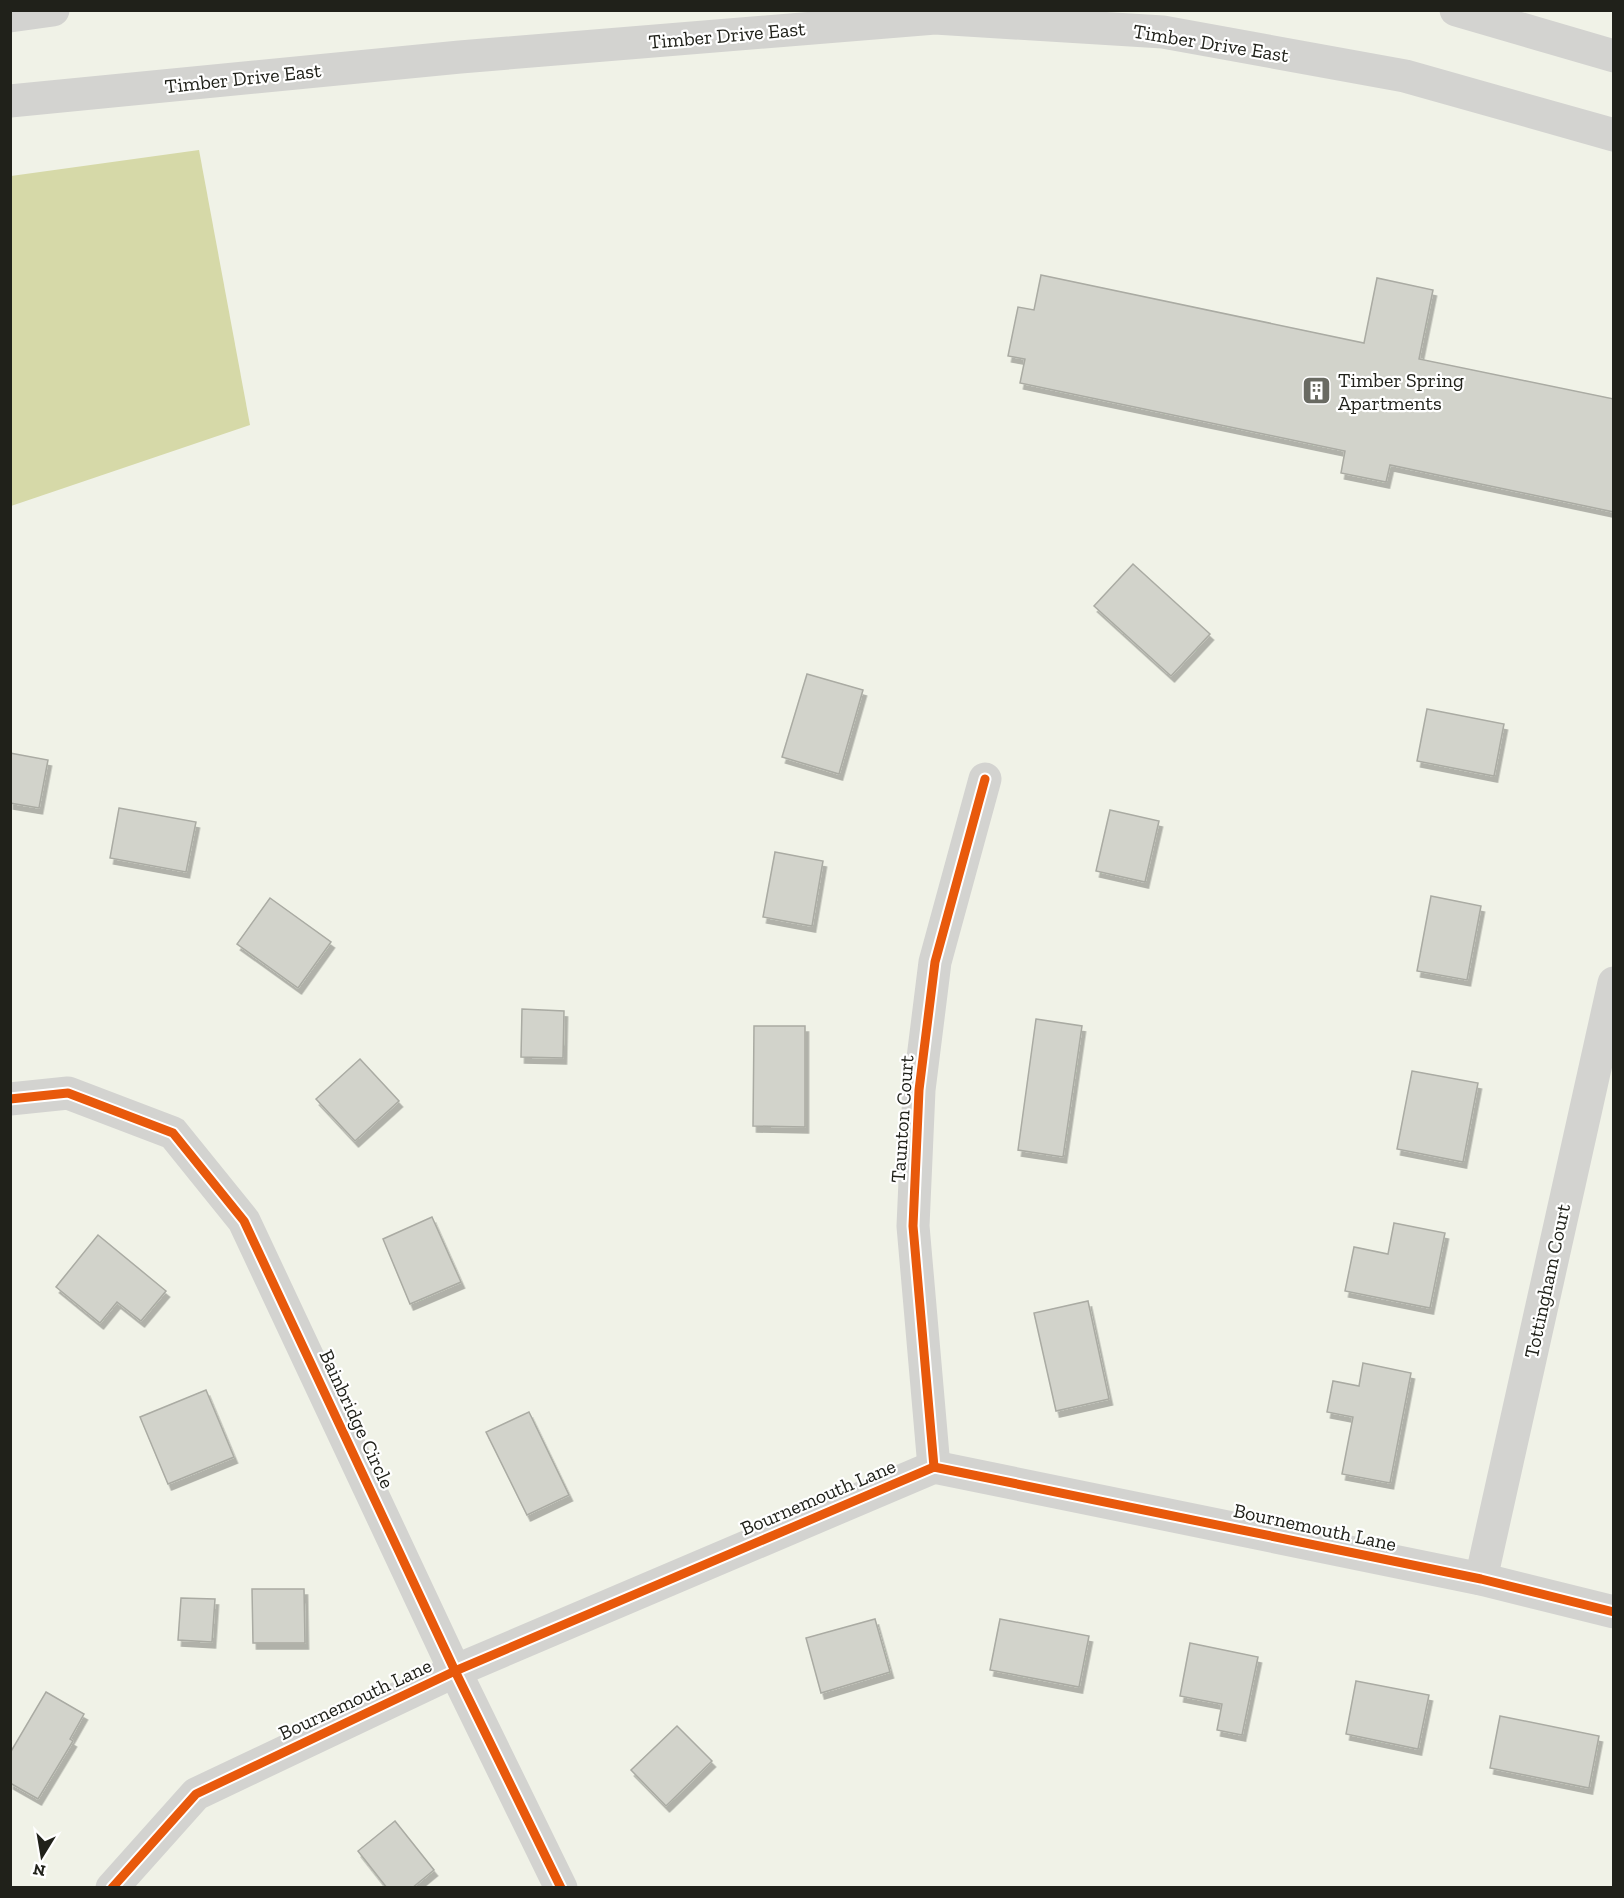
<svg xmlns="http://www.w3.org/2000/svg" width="1624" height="1898" font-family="'Zilla Slab',serif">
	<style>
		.forest { fill: #d6d9a8 }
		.building { fill: #d2d3cb; stroke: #aaaba3; stroke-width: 1.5; filter: url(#shadow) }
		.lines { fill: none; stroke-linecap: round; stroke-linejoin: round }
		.minor { stroke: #d3d3d0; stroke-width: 33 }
		.major { stroke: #d3d3d0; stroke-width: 33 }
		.cycleway-casing { stroke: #fff; stroke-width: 13 }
		.cycleway { stroke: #e8590c; stroke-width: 9 }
		.labels { text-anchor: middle; stroke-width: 4.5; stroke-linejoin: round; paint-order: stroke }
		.street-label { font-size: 20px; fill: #20211a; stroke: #fff }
		.poi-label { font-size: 20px; fill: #20211a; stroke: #fff; text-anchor: start }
	</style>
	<defs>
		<filter id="shadow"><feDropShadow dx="3.5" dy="6" stdDeviation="0" flood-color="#0004"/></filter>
	</defs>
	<rect width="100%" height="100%" fill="#f0f2e7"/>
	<path class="forest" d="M 199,150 L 250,425 L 11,506 L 11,176 Z"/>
	<g class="building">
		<path d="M 1041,275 L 1364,343 L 1377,278 L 1433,290 L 1419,359 L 1614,399 L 1614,512 L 1390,465 L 1386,482 L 1341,473 L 1345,451 L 1020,383 L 1025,359 L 1008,356 L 1018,307 L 1034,310 Z"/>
		<path d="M 1133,564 L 1210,634 L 1171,676 L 1094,606 Z"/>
		<path d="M 807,674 L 863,690 L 839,774 L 782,757 Z"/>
		<path d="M 1427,709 L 1504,724 L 1494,776 L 1417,761 Z"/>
		<path d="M 10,753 L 48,760 L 39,808 L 10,803 Z"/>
		<path d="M 119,808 L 196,822 L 186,872 L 110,858 Z"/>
		<path d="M 1110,810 L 1159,821 L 1145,882 L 1096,871 Z"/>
		<path d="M 775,852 L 823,861 L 812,926 L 763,917 Z"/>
		<path d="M 1431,896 L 1481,906 L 1467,980 L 1417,971 Z"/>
		<path d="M 270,898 L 331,942 L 298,988 L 237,944 Z"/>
		<path d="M 522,1009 L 564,1011 L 563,1058 L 521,1057 Z"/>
		<path d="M 1036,1019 L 1082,1026 L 1063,1157 L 1018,1150 Z"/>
		<path d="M 754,1026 L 805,1026 L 805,1127 L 753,1126 Z"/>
		<path d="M 360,1059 L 399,1101 L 355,1141 L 316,1099 Z"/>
		<path d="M 1412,1071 L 1478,1083 L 1463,1162 L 1397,1149 Z"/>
		<path d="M 432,1217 L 461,1282 L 410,1304 L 383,1239 Z"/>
		<path d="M 1394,1223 L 1445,1233 L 1430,1308 L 1345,1291 L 1354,1247 L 1388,1254 Z"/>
		<path d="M 98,1235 L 166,1291 L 141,1321 L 117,1302 L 100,1323 L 56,1287 Z"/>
		<path d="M 1088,1301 L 1109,1399 L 1056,1411 L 1034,1313 Z"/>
		<path d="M 1363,1363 L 1411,1373 L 1390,1483 L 1342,1474 L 1353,1417 L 1327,1412 L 1333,1381 L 1359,1386 Z"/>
		<path d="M 206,1390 L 234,1457 L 168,1484 L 140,1417 Z"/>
		<path d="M 529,1412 L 569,1495 L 527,1515 L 486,1432 Z"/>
		<path d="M 252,1589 L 304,1589 L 305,1643 L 253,1643 Z"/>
		<path d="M 181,1598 L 215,1599 L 212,1642 L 178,1640 Z"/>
		<path d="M 875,1619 L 890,1672 L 821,1693 L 806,1638 Z"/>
		<path d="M 1000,1619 L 1089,1636 L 1079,1687 L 990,1670 Z"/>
		<path d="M 1190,1643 L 1258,1657 L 1242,1735 L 1217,1730 L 1222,1704 L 1180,1696 Z"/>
		<path d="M 1356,1681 L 1429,1695 L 1418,1749 L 1346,1734 Z"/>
		<path d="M 46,1692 L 84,1714 L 70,1739 L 73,1741 L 38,1799 L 10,1783 L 10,1753 Z"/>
		<path d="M 1500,1716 L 1599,1736 L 1589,1788 L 1490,1768 Z"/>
		<path d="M 677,1726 L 712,1761 L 666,1806 L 631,1770 Z"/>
		<path d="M 395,1821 L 434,1870 L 412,1888 L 387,1888 L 358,1851 Z"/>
	</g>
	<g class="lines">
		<g class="minor">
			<path d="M 10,1099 L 68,1093 L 173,1133 L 244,1221 L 455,1671 L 561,1888"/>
			<path d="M 934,1467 L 913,1226 L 919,1090 L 935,962 L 985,779"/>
			<path d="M 1481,1579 L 1614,983"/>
			<path d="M 112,1888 L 196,1794 L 455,1671 L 934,1467 L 1481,1579 L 1614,1612"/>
		</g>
		<g class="major">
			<path d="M 1456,10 L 1614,56"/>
			<path d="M 10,16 L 53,10"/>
			<path d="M 10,101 L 460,57 L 935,18 L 1163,32 L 1405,76 L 1614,135"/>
		</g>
		<defs>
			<g id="cycleway">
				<path d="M 10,1099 L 68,1093 L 173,1133 L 244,1221 L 455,1671 L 561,1888"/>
				<path d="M 934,1467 L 913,1226 L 919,1090 L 935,962 L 985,779"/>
				<path d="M 112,1888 L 196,1794 L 455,1671 L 934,1467 L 1481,1579 L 1614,1612"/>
			</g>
		</defs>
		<use href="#cycleway" class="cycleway-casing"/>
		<use href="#cycleway" class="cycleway"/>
	</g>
	<defs>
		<symbol id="building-square" viewBox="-11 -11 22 22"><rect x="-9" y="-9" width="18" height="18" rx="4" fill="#696a62" stroke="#fff"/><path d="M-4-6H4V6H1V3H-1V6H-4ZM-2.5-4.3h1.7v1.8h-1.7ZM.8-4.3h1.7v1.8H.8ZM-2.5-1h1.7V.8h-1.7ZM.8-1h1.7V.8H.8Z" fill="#fff"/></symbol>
	</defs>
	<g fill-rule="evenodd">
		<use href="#building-square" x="1300" y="374" width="33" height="33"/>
	</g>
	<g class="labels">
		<g class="street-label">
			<text transform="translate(727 35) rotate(-5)" y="7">Timber Drive East</text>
			<text transform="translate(1211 43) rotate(9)" y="7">Timber Drive East</text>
			<text transform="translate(243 78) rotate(-6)" y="7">Timber Drive East</text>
			<text transform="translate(902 1119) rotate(-86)" y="7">Taunton Court</text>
			<text transform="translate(1547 1281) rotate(-78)" y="7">Tottingham Court</text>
			<text transform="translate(357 1419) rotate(65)" y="7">Bainbridge Circle</text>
			<text transform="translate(818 1497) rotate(-23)" y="7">Bournemouth Lane</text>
			<text transform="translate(1315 1527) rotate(12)" y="7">Bournemouth Lane</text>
			<text transform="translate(355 1699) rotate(-25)" y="7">Bournemouth Lane</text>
		</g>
		<g class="poi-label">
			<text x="1338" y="387">Timber Spring<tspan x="1338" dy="23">Apartments</tspan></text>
		</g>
	</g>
	<rect width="1624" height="1898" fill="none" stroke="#20211a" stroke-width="24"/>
	<g transform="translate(42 1856) rotate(191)" stroke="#ffffff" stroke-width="4.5" paint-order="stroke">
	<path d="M0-4.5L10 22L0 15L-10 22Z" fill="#20211a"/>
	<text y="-9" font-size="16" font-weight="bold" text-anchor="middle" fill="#20211a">N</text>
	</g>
</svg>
